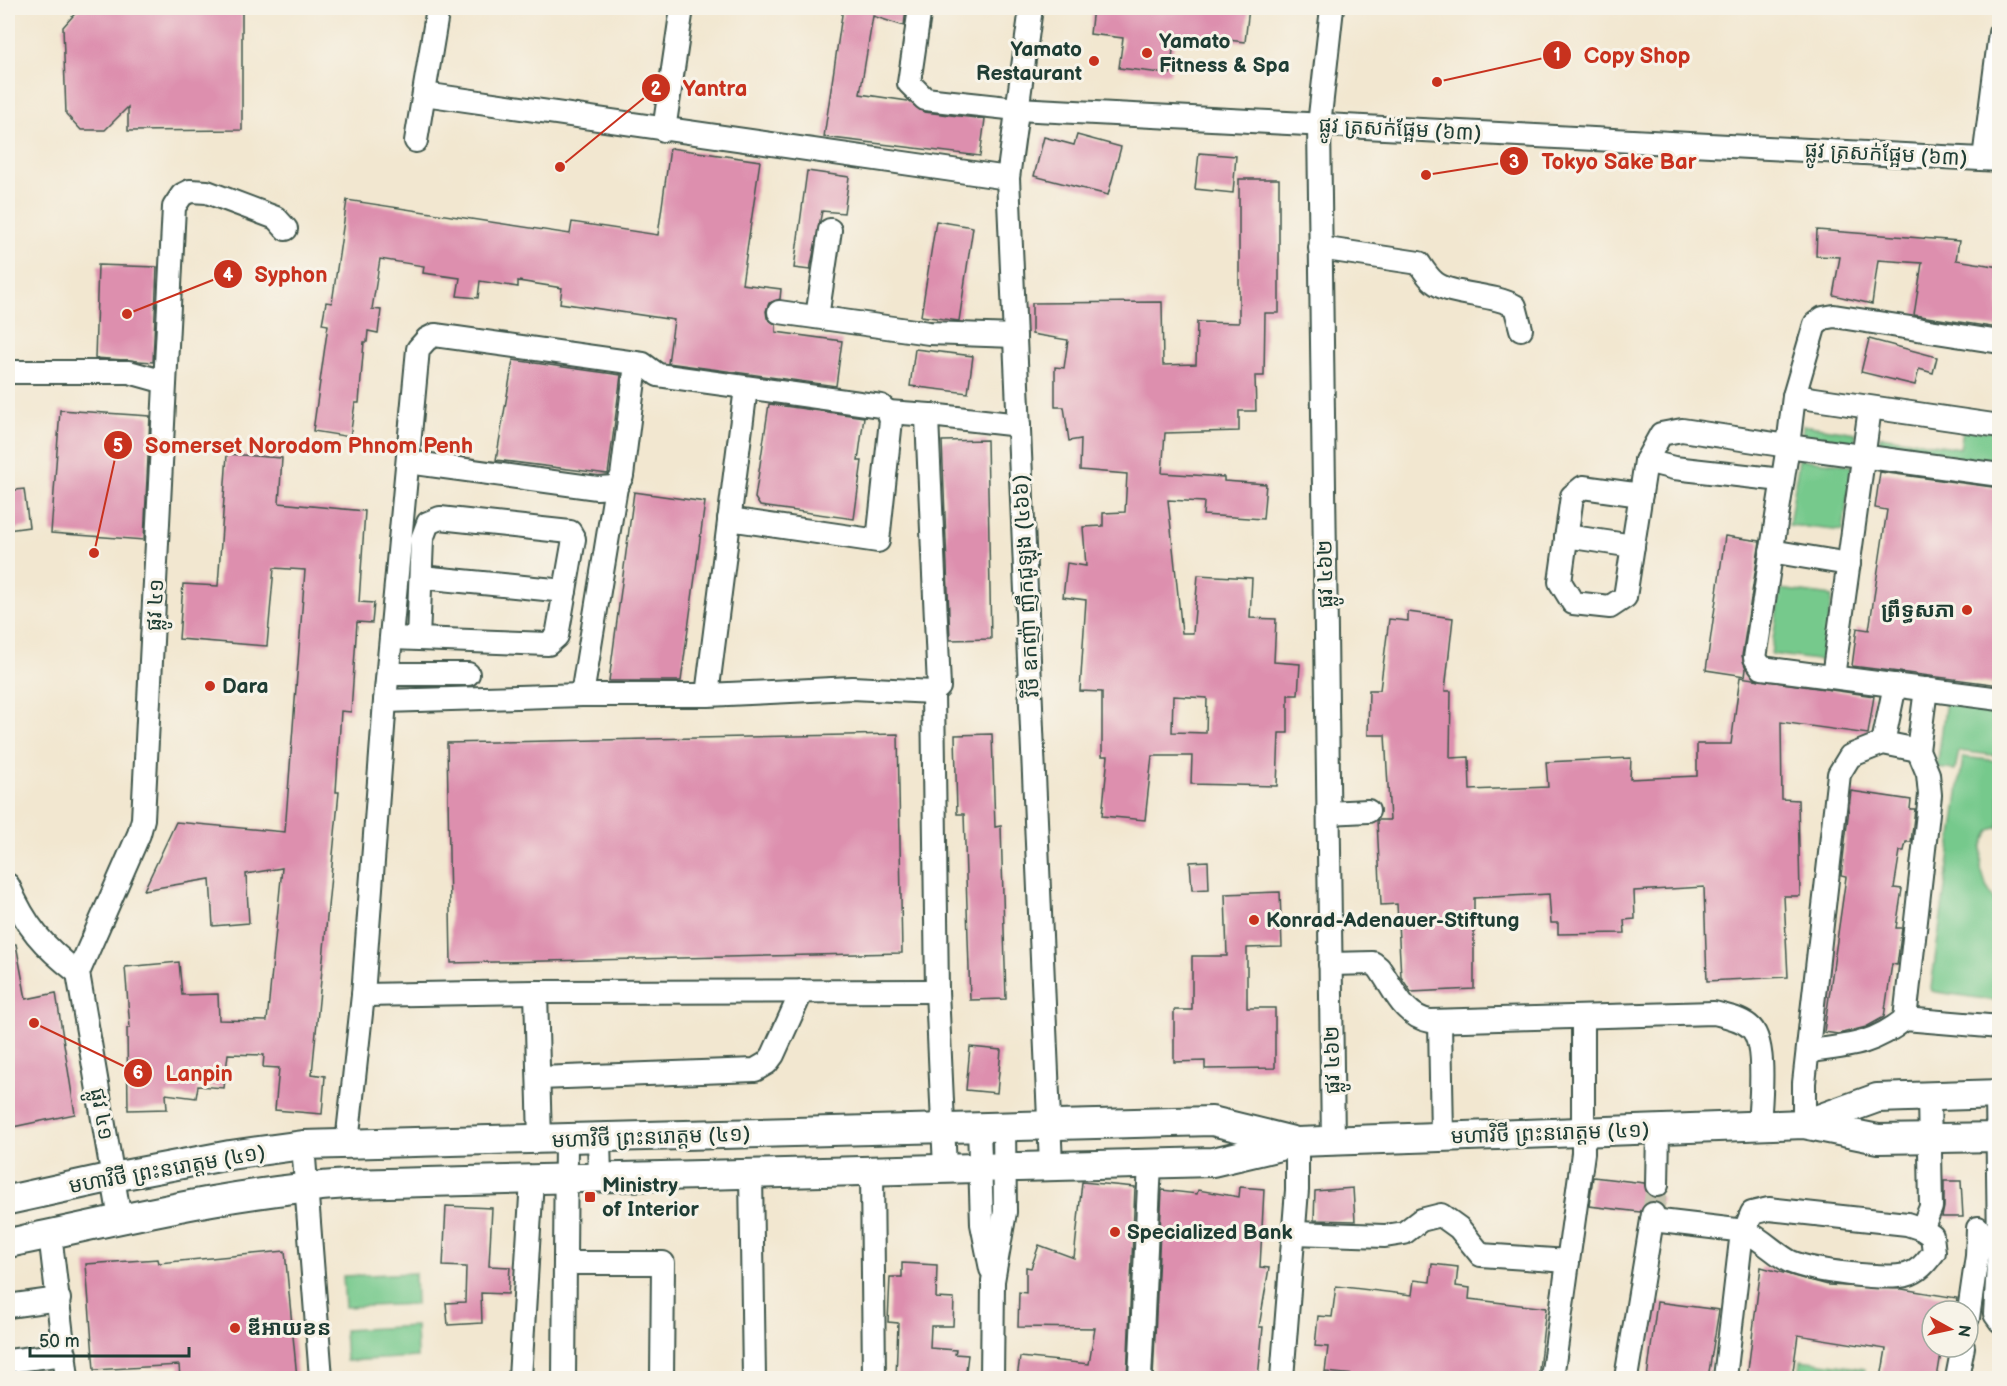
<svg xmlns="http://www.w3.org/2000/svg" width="2007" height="1386" font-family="'Balsamiq Sans','Noto Sans Khmer',sans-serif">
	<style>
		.green { fill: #76c98c; stroke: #4a8360; stroke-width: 1.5 }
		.building { fill: #dd8fae; fill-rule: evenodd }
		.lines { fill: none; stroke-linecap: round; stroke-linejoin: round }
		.minor-tunnel { stroke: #c8c5b1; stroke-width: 22; stroke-dasharray: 22 11; stroke-linecap: butt }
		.minor-casing { stroke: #3f564b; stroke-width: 26 }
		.major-casing { stroke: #3f564b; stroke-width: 32 }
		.minor { stroke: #fff; stroke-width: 22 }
		.major { stroke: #fff; stroke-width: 28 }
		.poi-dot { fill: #c8321e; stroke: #f7f3e8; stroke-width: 2 }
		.labels { text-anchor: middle; stroke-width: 6; stroke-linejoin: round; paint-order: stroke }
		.poi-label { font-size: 21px; font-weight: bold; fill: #1f3d34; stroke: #f7f3e8; text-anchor: start }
		.street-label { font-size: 21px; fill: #1f3d34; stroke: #f7f3e8 }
		.leader { fill: none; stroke: #c8321e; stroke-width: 2 }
		.callout-dot { fill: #c8321e; stroke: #f7f3e8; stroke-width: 2 }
		.mark-label { font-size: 18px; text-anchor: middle; font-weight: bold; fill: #fff }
		.callout-label { font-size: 22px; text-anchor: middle; font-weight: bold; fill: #c8321e; stroke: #f7f3e8; stroke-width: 6; stroke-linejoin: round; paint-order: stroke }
	</style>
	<rect width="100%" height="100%" fill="#f7f3e8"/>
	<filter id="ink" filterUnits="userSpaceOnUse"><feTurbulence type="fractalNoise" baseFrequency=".0167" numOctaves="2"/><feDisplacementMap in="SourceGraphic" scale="12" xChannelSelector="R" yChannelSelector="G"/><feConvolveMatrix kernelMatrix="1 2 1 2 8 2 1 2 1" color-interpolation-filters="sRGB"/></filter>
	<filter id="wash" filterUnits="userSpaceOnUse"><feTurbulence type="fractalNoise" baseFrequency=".008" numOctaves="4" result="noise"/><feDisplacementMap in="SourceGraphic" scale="24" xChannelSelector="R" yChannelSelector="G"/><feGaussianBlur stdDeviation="1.35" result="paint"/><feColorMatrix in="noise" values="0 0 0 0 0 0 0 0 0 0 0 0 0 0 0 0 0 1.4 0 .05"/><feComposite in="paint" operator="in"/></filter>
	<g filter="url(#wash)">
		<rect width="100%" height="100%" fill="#f2e7d0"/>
		<g class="green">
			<path d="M 1803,425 L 1856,433 L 1855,445 L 1802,437 Z"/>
			<path d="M 1963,430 L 1999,432 L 1999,465 L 1882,448 L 1882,445 L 1879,445 L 1880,436 L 1960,448 Z"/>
			<path d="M 1799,459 L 1852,465 L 1843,531 L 1789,525 Z"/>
			<path d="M 1780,589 L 1832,596 L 1823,661 L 1771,654 Z"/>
			<path d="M 1946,700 L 1999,707 L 1999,756 L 1959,751 L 1955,770 L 1937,768 Z"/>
			<path d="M 1963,757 L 1999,761 L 1999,827 L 1990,830 L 1982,847 L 1981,869 L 1987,888 L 1999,907 L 1999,1001 L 1936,992 L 1932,991 L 1931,988 Z"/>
			<path d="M 415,1273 L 416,1304 L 345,1307 L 343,1276 Z"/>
			<path d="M 416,1326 L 417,1357 L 346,1361 L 344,1330 Z"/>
			<path d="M 1801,1360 L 1865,1369 L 1863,1378 L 1799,1378 Z"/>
		</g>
		<g id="blocks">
			<g class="building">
				<path d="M 80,8 L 242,8 L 242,130 L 128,131 L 128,107 L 105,130 L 81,130 L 66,114 L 63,27 Z"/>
				<path d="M 843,8 L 906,8 L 904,26 L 873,16 L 860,94 L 908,101 L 924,112 L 985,119 L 980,156 L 824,137 Z"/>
				<path d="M 1093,8 L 1249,8 L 1245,42 L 1175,34 L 1170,74 L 1119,68 L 1123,38 L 1090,34 Z"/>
				<path d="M 1077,135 L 1121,147 L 1108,195 L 1034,176 L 1044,137 L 1074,145 Z"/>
				<path d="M 670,148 L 760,161 L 742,284 L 781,289 L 780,299 L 769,303 L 766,311 L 767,318 L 776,325 L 776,332 L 842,341 L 836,386 L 668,363 L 674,320 L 560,303 L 562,288 L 518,281 L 518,287 L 480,281 L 478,298 L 457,296 L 460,278 L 423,273 L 424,266 L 380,259 L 372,309 L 381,310 L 378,333 L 368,331 L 367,342 L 364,342 L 359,403 L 355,403 L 350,437 L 313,431 L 328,325 L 322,324 L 326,302 L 332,303 L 347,200 L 570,234 L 572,222 L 658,235 Z"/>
				<path d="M 1199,153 L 1236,156 L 1233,193 L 1195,189 Z"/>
				<path d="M 807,171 L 849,177 L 844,213 L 822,211 L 810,270 L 794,268 Z"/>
				<path d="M 1239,179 L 1279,179 L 1279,313 L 1265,313 L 1264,376 L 1255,376 L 1256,411 L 1239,411 L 1239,431 L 1165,433 L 1162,473 L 1224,477 L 1224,481 L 1266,484 L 1263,519 L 1203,515 L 1204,502 L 1168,500 L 1182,633 L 1193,633 L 1198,575 L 1252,578 L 1250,618 L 1276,619 L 1274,662 L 1300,664 L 1298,695 L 1288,695 L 1288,733 L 1279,733 L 1277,786 L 1191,784 L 1192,756 L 1152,756 L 1145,820 L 1102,816 L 1108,756 L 1102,756 L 1102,692 L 1080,691 L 1086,600 L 1063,597 L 1067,563 L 1086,566 L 1083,527 L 1103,526 L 1103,513 L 1125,512 L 1127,474 L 1080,470 L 1081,439 L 1069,441 L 1064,407 L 1055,407 L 1055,367 L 1064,368 L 1068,340 L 1032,334 L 1032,303 L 1162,302 L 1163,365 L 1196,364 L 1197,322 L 1239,323 ZM 1173,696 L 1207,698 L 1206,733 L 1172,732 Z"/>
				<path d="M 936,221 L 973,227 L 959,321 L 921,316 Z"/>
				<path d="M 1817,230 L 1959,241 L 1956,260 L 2000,267 L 1998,328 L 1914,315 L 1922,263 L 1878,260 L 1872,304 L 1833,295 L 1840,257 L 1816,256 Z"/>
				<path d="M 98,265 L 157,267 L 153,362 L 95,358 Z"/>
				<path d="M 1869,339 L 1937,357 L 1933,373 L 1919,369 L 1915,385 L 1861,372 Z"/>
				<path d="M 915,349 L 973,356 L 968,393 L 910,386 Z"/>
				<path d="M 513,360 L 621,375 L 608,474 L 496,460 Z"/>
				<path d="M 769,404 L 864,417 L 858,461 L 862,461 L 854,519 L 760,506 L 755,498 Z"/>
				<path d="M 60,410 L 150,416 L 144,540 L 51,533 Z"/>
				<path d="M 987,440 L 991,639 L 950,640 L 942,441 Z"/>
				<path d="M 227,454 L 282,458 L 279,503 L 365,511 L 359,602 L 374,603 L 372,623 L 357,622 L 351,712 L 341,711 L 336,792 L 339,792 L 312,1074 L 325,1076 L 322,1114 L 275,1110 L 279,1068 L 263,1067 L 264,1055 L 228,1054 L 224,1088 L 198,1086 L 196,1098 L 166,1094 L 167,1109 L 128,1110 L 127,1028 L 130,1028 L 125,967 L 179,962 L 182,995 L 218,994 L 219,1020 L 267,1021 L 282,868 L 246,874 L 249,923 L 213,926 L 210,879 L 144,890 L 176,822 L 285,832 L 305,570 L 274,568 L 267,646 L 179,639 L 183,584 L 218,586 Z"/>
				<path d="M 1880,472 L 2000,488 L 2000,685 L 1852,666 L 1857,628 L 1869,630 L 1887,510 L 1875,508 Z"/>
				<path d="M 24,489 L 29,527 L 8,530 L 8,491 Z"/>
				<path d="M 634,492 L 705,502 L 681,681 L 609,681 Z"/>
				<path d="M 1725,536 L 1760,541 L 1742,656 L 1746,669 L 1745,676 L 1706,670 Z"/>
				<path d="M 1408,612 L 1453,618 L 1445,691 L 1451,691 L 1450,758 L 1469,757 L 1470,790 L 1548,787 L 1546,762 L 1631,758 L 1630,779 L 1697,776 L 1697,744 L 1731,744 L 1740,677 L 1874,696 L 1868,734 L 1781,722 L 1782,799 L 1798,800 L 1800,896 L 1784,896 L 1788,977 L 1707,981 L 1704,887 L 1634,891 L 1635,919 L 1624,920 L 1625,933 L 1558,934 L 1558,923 L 1551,923 L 1549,894 L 1474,898 L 1474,989 L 1411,992 L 1401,977 L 1397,904 L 1381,905 L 1377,820 L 1390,820 L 1385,735 L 1368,735 L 1369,690 L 1380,690 L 1389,619 L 1408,621 Z"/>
				<path d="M 898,734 L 902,953 L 451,963 L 447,743 Z"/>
				<path d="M 992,734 L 995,827 L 1001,826 L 1006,999 L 970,1000 L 964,814 L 957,814 L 955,735 Z"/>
				<path d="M 1851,791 L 1911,800 L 1910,809 L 1915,809 L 1911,842 L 1906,842 L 1904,851 L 1900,851 L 1894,888 L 1902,889 L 1896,928 L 1902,928 L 1897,965 L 1892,964 L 1884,1017 L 1866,1027 L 1838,1034 L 1824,1032 L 1846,877 L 1841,876 Z"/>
				<path d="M 1208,861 L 1209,889 L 1192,890 L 1190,862 Z"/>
				<path d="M 1280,892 L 1282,947 L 1247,948 L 1247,1008 L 1275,1008 L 1275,1068 L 1205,1069 L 1205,1061 L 1174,1062 L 1174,1010 L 1192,1010 L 1192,956 L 1227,956 L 1225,894 Z"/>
				<path d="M 16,944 L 26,999 L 56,993 L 75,1114 L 8,1128 L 8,945 Z"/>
				<path d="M 970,1047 L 1001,1050 L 997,1093 L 966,1090 Z"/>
				<path d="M 1593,1177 L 1644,1183 L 1650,1196 L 1662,1197 L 1661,1203 L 1648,1202 L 1640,1212 L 1589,1206 Z"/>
				<path d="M 1944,1181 L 1961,1181 L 1963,1217 L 1942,1217 L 1944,1207 Z"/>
				<path d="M 1082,1182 L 1135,1187 L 1127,1378 L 1017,1378 L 1020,1357 L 1089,1364 L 1095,1328 L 1018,1327 L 1019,1292 L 1026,1293 L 1026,1267 L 1031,1268 L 1039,1245 L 1074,1258 Z"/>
				<path d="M 1240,1187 L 1264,1189 L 1260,1267 L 1269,1268 L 1259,1327 L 1263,1327 L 1258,1378 L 1153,1378 L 1162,1190 L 1197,1194 L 1198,1190 L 1239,1197 Z"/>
				<path d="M 1353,1188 L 1355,1221 L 1314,1220 L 1315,1191 Z"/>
				<path d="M 446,1206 L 492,1208 L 489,1266 L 510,1267 L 508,1294 L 481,1293 L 482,1323 L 448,1325 L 446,1303 L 465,1302 L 466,1267 L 443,1266 Z"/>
				<path d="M 285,1251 L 297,1378 L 180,1378 L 179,1365 L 94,1370 L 86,1264 L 158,1259 L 159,1263 Z"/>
				<path d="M 902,1263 L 937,1265 L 936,1298 L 954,1299 L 953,1326 L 931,1326 L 930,1348 L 956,1350 L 955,1354 L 968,1355 L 965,1378 L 896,1378 L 898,1323 L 888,1322 L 890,1277 L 902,1277 Z"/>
				<path d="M 1432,1264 L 1458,1267 L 1456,1286 L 1470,1288 L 1469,1299 L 1546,1308 L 1538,1378 L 1385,1378 L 1325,1372 L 1328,1347 L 1315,1346 L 1318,1316 L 1332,1317 L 1336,1286 L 1412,1295 L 1414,1280 L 1430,1282 Z"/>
				<path d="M 1761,1267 L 1828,1285 L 1902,1289 L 1957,1298 L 1955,1311 L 1932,1311 L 1932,1347 L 1942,1347 L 1937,1378 L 1881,1378 L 1886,1349 L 1798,1335 L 1792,1378 L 1747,1378 Z"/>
				<path d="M 1657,1302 L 1719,1310 L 1708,1378 L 1647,1378 Z"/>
			</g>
		</g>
	</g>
	<g filter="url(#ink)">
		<use href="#blocks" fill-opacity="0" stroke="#3f564b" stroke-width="1.5"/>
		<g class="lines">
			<path class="minor-tunnel" d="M 1653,1214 L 1657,1185"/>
			<defs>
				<g id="minor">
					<path d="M 920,8 L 909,83 L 925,99 L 1017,109 L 2000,160"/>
					<path d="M 1031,8 L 1008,178 L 1051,1165"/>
					<path d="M 1332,8 L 1319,125 L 1333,1141"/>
					<path d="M 424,94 L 1008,178"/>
					<path d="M 664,130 L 682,8"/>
					<path d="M 416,141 L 438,8"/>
					<path d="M 1984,159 L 2000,33"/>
					<path d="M 1320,248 L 1419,263 C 1423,269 1428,277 1434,282 C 1450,296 1492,293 1515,306 L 1521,329"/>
					<path d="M 779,312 L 929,333 L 1015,336"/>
					<path d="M 817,317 L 830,230"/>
					<path d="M 8,372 L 129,372 L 165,382"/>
					<path d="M 1794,396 L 2000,426"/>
					<path d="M 888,412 L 930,415"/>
					<path d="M 1646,461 L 1674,468 L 1782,480"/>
					<path d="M 408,462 L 597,488 L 616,487"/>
					<path d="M 2000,475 L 1788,446 L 1755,658 L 1762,668 L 2000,699"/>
					<path d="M 1641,495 L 1583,487 L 1572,496 L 1560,582 L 1573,603 L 1610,607 L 1625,597 L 1646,461 L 1661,434 L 1682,430 L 1788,446 L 1794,396 L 1815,324 L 1823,318 L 1834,316 L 2000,342"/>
					<path d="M 1566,536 L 1633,546"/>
					<path d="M 1771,551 L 1849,564"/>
					<path d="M 421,577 L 565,591"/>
					<path d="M 392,638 L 548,644 L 557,636 L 574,539 L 570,532 L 440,518 L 428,523 L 422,539 L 418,639"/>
					<path d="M 388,674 L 468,674"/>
					<path d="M 1833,677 L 1870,408"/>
					<path d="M 933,692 L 937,991 L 945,1168"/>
					<path d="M 582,695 L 616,487 L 622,476 L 636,364"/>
					<path d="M 707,695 L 746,388"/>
					<path d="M 385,701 L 582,695 L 707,695 L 852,688 L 933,692 L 939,687 L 927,418 L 930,415 L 1019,425"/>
					<path d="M 1883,743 L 1895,685"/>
					<path d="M 1328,813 L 1368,811"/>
					<path d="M 8,885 C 26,927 43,946 78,973"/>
					<path d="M 1330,964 L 1373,963 L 1379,968 C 1394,989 1403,1016 1430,1021 L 1714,1013 C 1726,1016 1739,1018 1749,1026 C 1768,1040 1760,1103 1759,1126"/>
					<path d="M 536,992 L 540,1140"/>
					<path d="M 363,995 L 536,992 L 937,991"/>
					<path d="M 1905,1019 L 1930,795 L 1928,774 L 1918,750 L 1926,689"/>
					<path d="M 1440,1021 L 1442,1137"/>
					<path d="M 1809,1051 C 1848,1046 1873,1045 1905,1019 L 2000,1027"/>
					<path d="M 539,1078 L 755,1070 L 767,1063 L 773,1055 L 802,991"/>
					<path d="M 1997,1094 L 1999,1250 L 1995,1314 L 2000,1321"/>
					<path d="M 1804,1124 L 1804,1083 L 1839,774 L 1850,756 L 1883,743 L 1918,750"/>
					<path d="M 979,1127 L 982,1224 L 991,1269"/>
					<path d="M 599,1139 L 600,1178"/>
					<path d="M 347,1143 L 363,995 L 385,701 L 418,349 L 427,339 L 435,335 L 643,364 L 658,375 L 881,406 L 888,412 L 891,420 L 878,541 L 729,519"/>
					<path d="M 303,1145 L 321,1378"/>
					<path d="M 872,1171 L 874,1378"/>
					<path d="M 751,1174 L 754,1378"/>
					<path d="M 1657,1185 L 1658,1130"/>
					<path d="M 120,1219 L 78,973 L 139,834 L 143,819 L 174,207 L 182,195 L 190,191 L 207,192 L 276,218 L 286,229"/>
					<path d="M 1652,1220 L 1745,1231 C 1762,1239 1778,1256 1791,1262 C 1812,1271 1884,1280 1906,1275 C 1919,1272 1927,1261 1934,1252 L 1932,1236 L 1922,1229 L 1907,1224 L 1769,1209 L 1752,1213 L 1741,1240 L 1725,1378"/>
					<path d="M 1922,1229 L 1931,1207 L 1929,1096"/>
					<path d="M 1294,1233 L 1385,1236 L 1404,1233 L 1421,1220 L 1441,1215 L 1459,1228 L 1481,1255 L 1568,1261"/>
					<path d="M 50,1234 L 67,1378"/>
					<path d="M 565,1263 L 663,1263 L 662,1378"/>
					<path d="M 8,1306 L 59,1299"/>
					<path d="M 1968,1318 L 1977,1256 L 1978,1228"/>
					<path d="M 8,1361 L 65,1354"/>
					<path d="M 520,1378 L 532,1180"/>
					<path d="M 564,1378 L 566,1140"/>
					<path d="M 992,1378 L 993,1281 L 1005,1212 L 1004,1126"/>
					<path d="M 1140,1378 L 1150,1163"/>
					<path d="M 1282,1378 L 1297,1190 L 1297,1142"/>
					<path d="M 1552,1378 L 1583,1153 L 1583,1018"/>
					<path d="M 1626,1378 L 1653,1214"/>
					<path d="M 1957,1378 L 1963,1347"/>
				</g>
				<g id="major">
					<path d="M 1805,1124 L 1877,1098 L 2000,1094"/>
					<path d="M 8,1200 L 113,1177 L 230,1155 L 303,1145 L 1212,1121 L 1293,1141"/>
					<path d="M 8,1243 C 120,1220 233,1191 348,1184 L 1213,1162 L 1297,1142 L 1804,1124 L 1878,1139 L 2000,1137"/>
				</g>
			</defs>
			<use href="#minor" class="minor-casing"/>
			<use href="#major" class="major-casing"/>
			<use href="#minor" class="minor"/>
			<use href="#major" class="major"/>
		</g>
	</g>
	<g class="poi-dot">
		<circle cx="1147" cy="53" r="6"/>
		<circle cx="1094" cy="61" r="6"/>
		<circle cx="1967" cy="610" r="6"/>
		<circle cx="210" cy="686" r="6"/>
		<circle cx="1254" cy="920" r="6"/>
		<rect x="584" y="1191" width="12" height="12" rx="3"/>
		<circle cx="1115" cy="1232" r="6"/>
		<circle cx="235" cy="1328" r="6"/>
	</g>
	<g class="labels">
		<g class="poi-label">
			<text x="1159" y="48">Yamato<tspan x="1159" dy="24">Fitness &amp; Spa</tspan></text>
			<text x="1082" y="56" text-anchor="end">Yamato<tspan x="1082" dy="24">Restaurant</tspan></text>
			<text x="1955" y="617" text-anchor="end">ព្រឹទ្ធសភា</text>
			<text x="222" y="693">Dara</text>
			<text x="1266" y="927">Konrad-Adenauer-Stiftung</text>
			<text x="602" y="1192">Ministry<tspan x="602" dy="24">of Interior</tspan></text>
			<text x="1127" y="1239">Specialized Bank</text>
			<text x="247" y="1335">ឌីអាយខន</text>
		</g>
		<g class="street-label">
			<text transform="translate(1400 129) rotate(3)" y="7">ផ្លូវ ត្រសក់ផ្អែម (៦៣)</text>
			<text transform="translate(1886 154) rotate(3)" y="7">ផ្លូវ ត្រសក់ផ្អែម (៦៣)</text>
			<text transform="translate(1325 574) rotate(-91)" y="7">ផ្លូវ ៤៦២</text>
			<text transform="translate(1026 586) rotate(-93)" y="7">វិថី ឧកញ៉ា ញឹកជូឡុង (៤៦៦)</text>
			<text transform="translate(155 605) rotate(-87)" y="7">ផ្លូវ ៤១</text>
			<text transform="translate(1332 1060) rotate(-91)" y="7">ផ្លូវ ៤៦២</text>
			<text transform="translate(102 1114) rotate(80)" y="7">ផ្លូវ ៤១</text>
			<text transform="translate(1550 1133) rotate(-2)" y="7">មហាវិថី ព្រះនរោត្តម (៤១)</text>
			<text transform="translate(651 1137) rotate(-2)" y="7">មហាវិថី ព្រះនរោត្តម (៤១)</text>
			<text transform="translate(167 1169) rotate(-10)" y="7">មហាវិថី ព្រះនរោត្តម (៤១)</text>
		</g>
	</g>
	<path class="leader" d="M1437 82L1557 55M560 167L656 88M1426 175L1514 161M127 314L228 274M94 553L118 445M34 1023L138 1073"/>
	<g class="callout-dot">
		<circle cx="1437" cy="82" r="6"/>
		<circle cx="560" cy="167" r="6"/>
		<circle cx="1426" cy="175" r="6"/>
		<circle cx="127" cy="314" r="6"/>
		<circle cx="94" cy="553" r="6"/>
		<circle cx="34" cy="1023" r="6"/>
		<circle cx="1557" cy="55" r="15"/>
		<circle cx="656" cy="88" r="15"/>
		<circle cx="1514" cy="161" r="15"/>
		<circle cx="228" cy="274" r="15"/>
		<circle cx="118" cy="445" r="15"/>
		<circle cx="138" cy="1073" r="15"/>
	</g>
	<g class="mark-label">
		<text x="1557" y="61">1</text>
		<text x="656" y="95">2</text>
		<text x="1514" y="168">3</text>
		<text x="228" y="281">4</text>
		<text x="118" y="452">5</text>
		<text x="138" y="1079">6</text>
	</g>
	<g class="callout-label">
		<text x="1637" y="63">Copy Shop</text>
		<text x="715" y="96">Yantra</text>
		<text x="1619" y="169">Tokyo Sake Bar</text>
		<text x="291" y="282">Syphon</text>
		<text x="309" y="453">Somerset Norodom Phnom Penh</text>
		<text x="199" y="1081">Lanpin</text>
	</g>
	<rect width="2007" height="1386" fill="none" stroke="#f7f3e8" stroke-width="30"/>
	<g transform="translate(1950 1329) rotate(98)"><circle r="28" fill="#f7f3e8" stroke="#a1aaa0" stroke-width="1.5"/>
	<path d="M0-4.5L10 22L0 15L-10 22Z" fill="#c8321e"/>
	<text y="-9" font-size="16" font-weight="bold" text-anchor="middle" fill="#1f3d34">N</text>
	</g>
	<path d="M30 1347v9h159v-9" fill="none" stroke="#1f3d34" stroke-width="3"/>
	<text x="39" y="1347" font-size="18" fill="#1f3d34" stroke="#f7f3e8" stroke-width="4.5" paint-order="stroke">50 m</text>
</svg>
